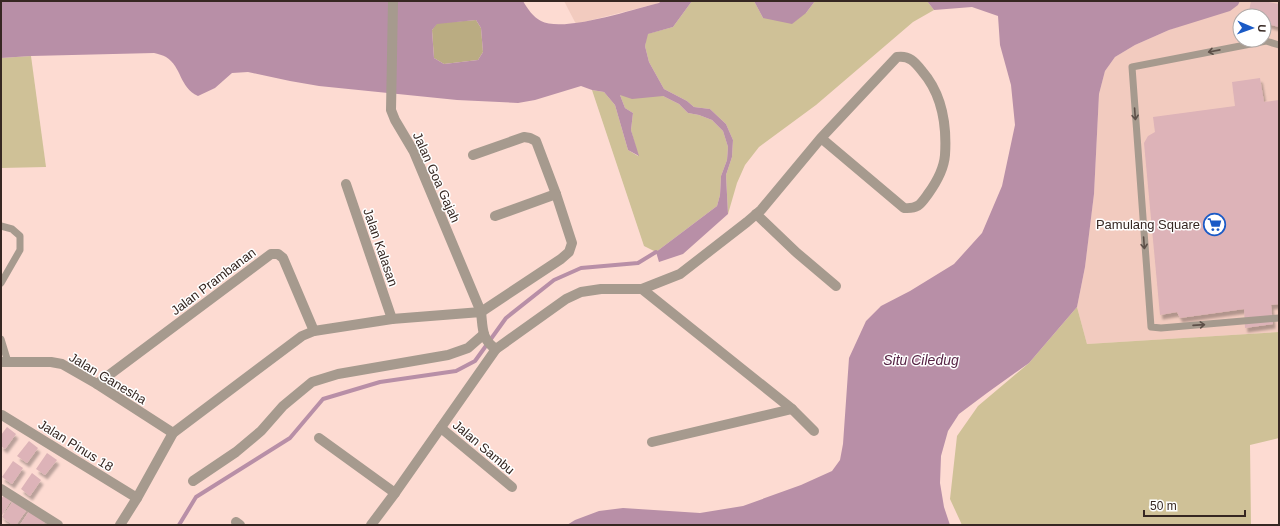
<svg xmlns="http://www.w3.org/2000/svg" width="1280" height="526" font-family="Helvetica,sans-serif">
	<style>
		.built { fill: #f2cbbf; fill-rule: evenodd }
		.green { fill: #cfc197 }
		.forest { fill: #baac82 }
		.water { fill: #b88fa7; fill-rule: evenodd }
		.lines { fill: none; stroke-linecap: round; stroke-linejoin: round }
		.stream { stroke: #b88fa7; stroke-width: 4 }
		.building { fill: #ddb3b8; filter: url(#shadow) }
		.service { stroke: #a69a8e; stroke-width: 7 }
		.minor { stroke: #a69a8e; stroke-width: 10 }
		.tertiary { stroke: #a69a8e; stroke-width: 10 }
		.oneway { stroke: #5d4f48 }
		.labels { text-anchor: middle; stroke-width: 3; stroke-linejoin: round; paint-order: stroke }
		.street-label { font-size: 13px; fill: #362722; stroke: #fff }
		.poi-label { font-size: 13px; fill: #362722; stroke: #fff; text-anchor: end }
		.water-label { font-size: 14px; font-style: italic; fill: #524; stroke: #fff }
	</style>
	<defs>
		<filter id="shadow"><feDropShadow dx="2.5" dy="4.5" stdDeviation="1" flood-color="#0004"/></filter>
	</defs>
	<rect width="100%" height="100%" fill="#fddbd2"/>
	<g class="built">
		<path d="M 564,1 L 661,1 L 659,3 L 576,24 Z"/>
		<path d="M 1240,1 L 1279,1 L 1279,332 L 1087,344 L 1077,307 L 1085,267 L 1094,194 L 1099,94 L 1105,71 L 1115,57 L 1135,45 L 1169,30 L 1238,5 ZM 1240,16 L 1264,16 L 1264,40 L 1240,40 Z"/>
	</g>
	<g class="green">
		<path d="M 692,1 L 754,1 L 763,18 L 806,13 L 815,1 L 927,1 L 934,10 L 913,22 L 816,105 L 759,147 L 745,165 L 737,183 L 728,214 L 726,175 L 732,157 L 733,140 L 726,124 L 710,109 L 694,107 L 687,101 L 664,89 L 649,62 L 645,46 L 647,34 L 673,27 Z"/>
		<path d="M 31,56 L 46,167 L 1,168 L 1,58 Z"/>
		<path d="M 592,90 L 604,92 L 615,105 L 628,150 L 638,156 L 631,130 L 633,113 L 625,108 L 620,95 L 663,96 L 679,104 L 688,113 L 699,115 L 712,120 L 723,131 L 728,147 L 727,160 L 721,176 L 720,195 L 717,206 L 656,252 L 644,246 Z"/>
		<path d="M 1077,307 L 1087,344 L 1279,332 L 1279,438 L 1250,445 L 1251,525 L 962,525 L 950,499 L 957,436 L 978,406 L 1029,363 Z"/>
	</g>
	<path class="forest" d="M 476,20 L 481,28 L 483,52 L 478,60 L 444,64 L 434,58 L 432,30 L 437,23 Z"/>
	<g class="water">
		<path d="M 1,1 L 523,1 C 527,8 533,17 541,21 C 563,33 634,9 659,3 L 661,1 L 692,1 L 673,27 L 648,34 L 645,46 L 649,62 L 664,89 L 687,101 L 694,107 L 710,109 L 726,124 L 733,140 L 732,157 L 726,175 L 728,214 L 683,254 L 659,262 L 656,252 L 717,206 L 720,195 L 721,176 L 727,160 L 728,147 L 723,131 L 712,120 L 699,115 L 688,113 L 679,104 L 663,96 L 632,99 L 620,95 L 625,108 L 633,113 L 631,130 L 639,156 L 628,150 L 615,105 L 604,92 L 592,90 L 581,86 L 535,100 L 518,103 L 457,100 L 319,86 L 290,81 L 248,72 L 232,73 L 215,88 L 198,96 C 179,87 182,67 166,57 C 163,55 158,54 154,53 L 31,56 L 1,58 ZM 476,20 L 481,28 L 483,52 L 478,60 L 444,64 L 434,58 L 432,30 L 437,24 Z"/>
		<path d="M 754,1 L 815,1 L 806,13 L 792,24 L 763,18 Z"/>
		<path d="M 927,1 L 1240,1 L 1238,5 L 1230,11 L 1169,30 L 1135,45 L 1115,57 L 1105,71 L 1099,94 L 1094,194 L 1085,267 L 1077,307 L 1029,363 L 987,393 L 959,414 L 948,431 L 941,456 L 940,483 L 944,507 L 950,525 L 567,525 L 575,520 L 599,511 L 623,508 L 700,513 L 743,506 L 801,485 L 832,471 L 840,460 L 843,444 L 849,358 L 866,321 L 881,306 L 910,291 L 954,264 L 982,233 L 1002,186 L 1015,125 L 1011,85 L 1000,45 L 998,16 L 972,7 L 934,10 Z"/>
	</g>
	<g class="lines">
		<path class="stream" d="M 179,525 L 196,497 L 290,438 L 323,399 L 380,382 L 456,371 L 475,361 L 506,318 L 554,280 L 581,268 L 638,263 L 656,252"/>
	</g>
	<g class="building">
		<path d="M 1251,1 L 1263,1 L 1279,4 L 1279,27 L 1264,23 L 1264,16 L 1248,16 Z"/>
		<path d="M 1260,78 L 1264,102 L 1279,100 L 1279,304 L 1271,305 L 1273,324 L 1245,328 L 1244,309 L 1180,318 L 1177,312 L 1160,315 L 1144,143 L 1148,136 L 1155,132 L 1153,117 L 1235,106 L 1232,82 Z"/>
		<path d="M 7,427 L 16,434 L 5,449 L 1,446 L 1,435 Z"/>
		<path d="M 29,441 L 38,448 L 27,463 L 17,456 Z"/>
		<path d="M 47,453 L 57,460 L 45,475 L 36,469 Z"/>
		<path d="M 13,461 L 23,468 L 12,484 L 2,477 Z"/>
		<path d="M 32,473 L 41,480 L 30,496 L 21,489 Z"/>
		<path d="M 5,494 L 12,499 L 1,517 L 1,499 Z"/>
		<path d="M 14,500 L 28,508 L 16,525 L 13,525 L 2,517 Z"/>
		<path d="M 30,510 L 46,520 L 43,525 L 20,525 Z"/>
	</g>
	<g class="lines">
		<g class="service">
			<path d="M 1279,45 L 1266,41 L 1132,67 L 1151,327 L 1161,328 L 1279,318"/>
			<path d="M 1,226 L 12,229 L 20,236 L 20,250 L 1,283"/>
			<path d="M 1,339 L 8,362"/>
		</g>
		<g class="minor">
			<path d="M 393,1 L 391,110 L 395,120 L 414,152 L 481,312 L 561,259 L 569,252 L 572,243 L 556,194 L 536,141 L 530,138 L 524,137 L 473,155"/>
			<path d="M 346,184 L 392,319"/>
			<path d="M 756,214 L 797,253 L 836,286"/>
			<path d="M 495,216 L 556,194"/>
			<path d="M 642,289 L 792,409 L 814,431"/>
			<path d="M 496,349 L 566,299 L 581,292 L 601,289 L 642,289 L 680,274 L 747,222 L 761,210 L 821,138 L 897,57 C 909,55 915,62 922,71 C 942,94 947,124 945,155 C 944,168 936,183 928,194 C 920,205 918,209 904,208 L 821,138"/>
			<path d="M 97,384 L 271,254 L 278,254 L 283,258 L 314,331"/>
			<path d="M 2,415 L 137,498"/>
			<path d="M 441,428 L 512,487"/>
			<path d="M 319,438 L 395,493"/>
			<path d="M 652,442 L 792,409"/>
			<path d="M 193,481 L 236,452 L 261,431 L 283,406 L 312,382 L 338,374 L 448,355 L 468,348 L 484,334"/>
			<path d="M 1,489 L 58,525"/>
			<path d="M 236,522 L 240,525"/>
		</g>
		<g class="tertiary">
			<path d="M 1,362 L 51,362 L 62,364 L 97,384 L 173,433"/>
			<path d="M 120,525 L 137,498 L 173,433 L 302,336 L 314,331 L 392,319 L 481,312 C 483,328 481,339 496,349 L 395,493 L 371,525"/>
		</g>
	</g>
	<defs><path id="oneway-shaft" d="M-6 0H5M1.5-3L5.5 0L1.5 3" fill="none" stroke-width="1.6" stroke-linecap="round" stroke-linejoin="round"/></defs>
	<g class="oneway">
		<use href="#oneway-shaft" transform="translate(1214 51) rotate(169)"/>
		<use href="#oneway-shaft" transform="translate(1135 114) rotate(86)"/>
		<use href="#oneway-shaft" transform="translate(1144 243) rotate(86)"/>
		<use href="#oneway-shaft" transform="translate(1199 325) rotate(-4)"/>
	</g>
	<defs>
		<symbol id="supermarket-ring" viewBox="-11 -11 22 22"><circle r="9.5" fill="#fff" stroke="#1a5ac6" stroke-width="1.5"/><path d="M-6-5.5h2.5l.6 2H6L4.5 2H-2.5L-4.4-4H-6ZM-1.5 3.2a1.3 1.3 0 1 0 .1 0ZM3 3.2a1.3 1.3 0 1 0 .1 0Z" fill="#1a5ac6"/></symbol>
	</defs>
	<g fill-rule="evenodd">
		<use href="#supermarket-ring" x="1202" y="212" width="25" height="25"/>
	</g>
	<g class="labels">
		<g class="street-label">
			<text transform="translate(437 177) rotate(66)" y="5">Jalan Goa Gajah</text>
			<text transform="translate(381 247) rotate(71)" y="5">Jalan Kalasan</text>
			<text transform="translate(213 281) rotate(-37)" y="5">Jalan Prambanan</text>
			<text transform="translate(108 378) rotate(31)" y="5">Jalan Ganesha</text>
			<text transform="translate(76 445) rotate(32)" y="5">Jalan Pinus 18</text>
			<text transform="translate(484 447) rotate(40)" y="5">Jalan Sambu</text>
		</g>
		<g class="poi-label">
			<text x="1200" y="229">Pamulang Square</text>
		</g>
		<g class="water-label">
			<text x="921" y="365">Situ Ciledug</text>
		</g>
	</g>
	<rect width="1280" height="526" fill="none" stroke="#362722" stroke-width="4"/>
	<g transform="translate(1252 28) rotate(92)"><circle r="19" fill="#ffffff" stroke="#afa9a7"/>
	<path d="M0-3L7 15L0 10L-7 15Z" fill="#1a5ac6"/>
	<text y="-6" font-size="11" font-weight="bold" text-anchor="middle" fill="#362722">U</text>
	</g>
	<path d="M1144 510v6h101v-6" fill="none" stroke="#362722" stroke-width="2"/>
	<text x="1150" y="510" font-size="12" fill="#362722" stroke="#ffffff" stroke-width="3" paint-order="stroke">50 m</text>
</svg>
